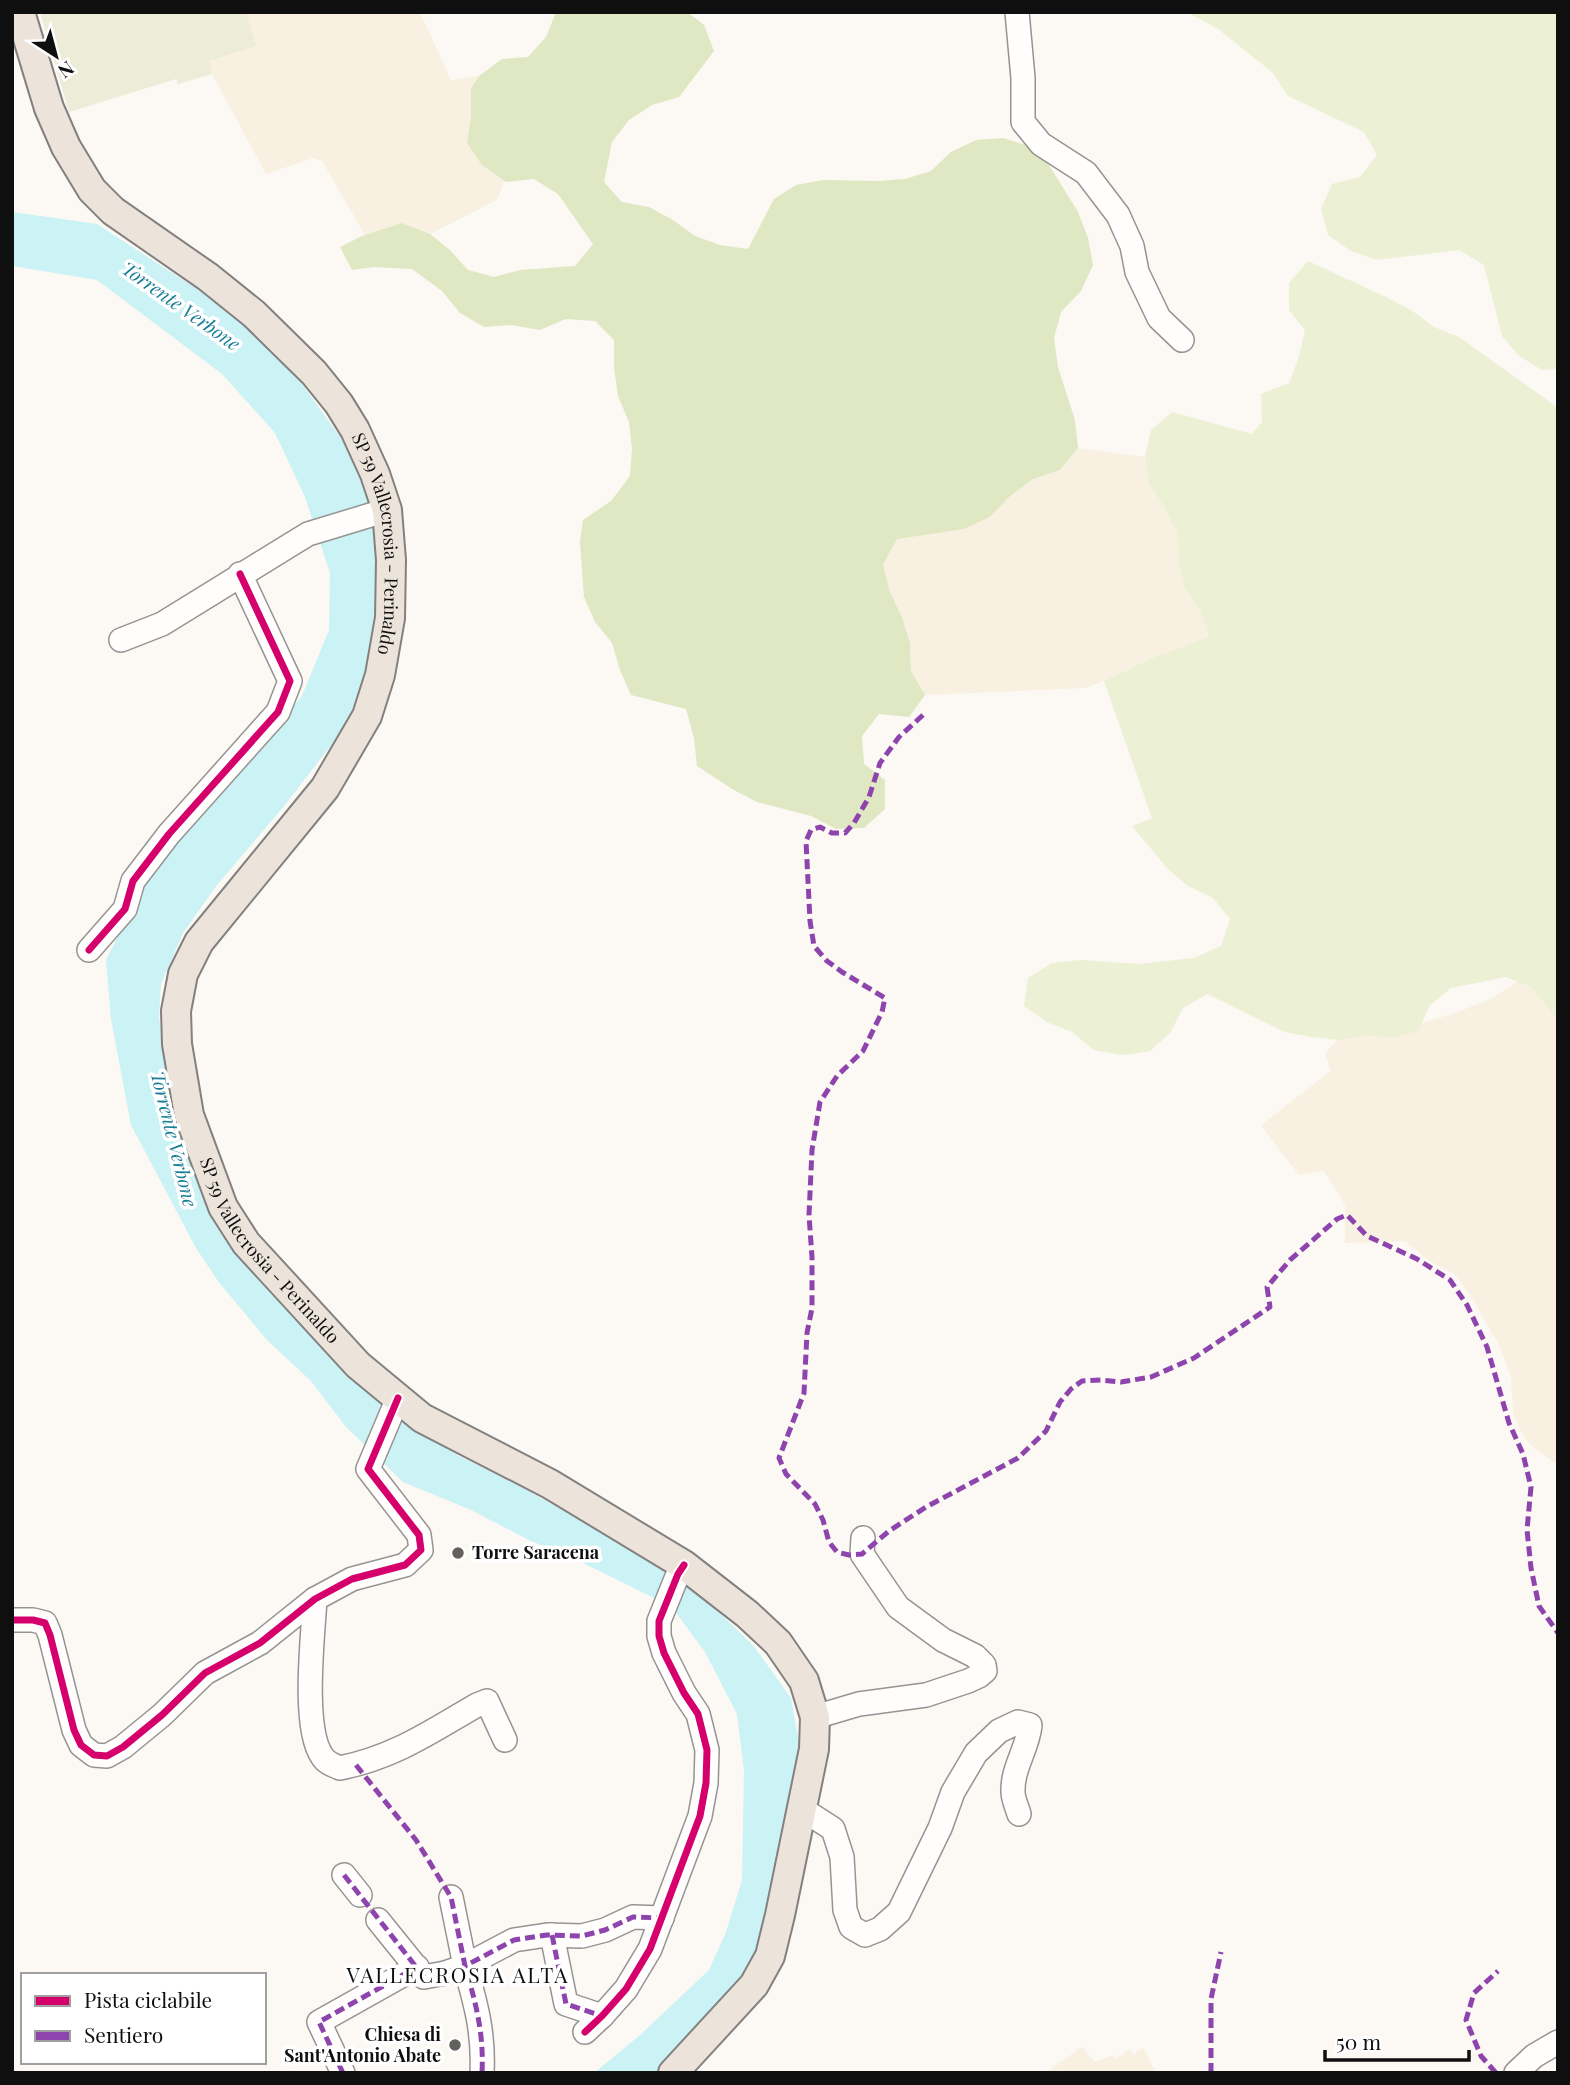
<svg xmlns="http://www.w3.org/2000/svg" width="1570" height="2085" font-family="'Playfair Display',serif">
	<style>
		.farmland { fill: #f8f0e1 }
		.green { fill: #ecf0d4 }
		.forest { fill: #dfe8c2 }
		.cemetery { fill: #ececd8 }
		.water { fill: #cbf2f5 }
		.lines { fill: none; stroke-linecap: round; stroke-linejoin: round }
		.minor-casing { stroke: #969492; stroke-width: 26 }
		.major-casing { stroke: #83817f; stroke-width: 32 }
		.minor { stroke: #fffefd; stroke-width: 23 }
		.major { stroke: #ece3da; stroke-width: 28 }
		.quiet { stroke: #8e44ad; stroke-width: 5; stroke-dasharray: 10 5; stroke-linecap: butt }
		.cycleway-casing { stroke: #fff; stroke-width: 11 }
		.cycleway { stroke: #d6006c; stroke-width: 7 }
		.poi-dot { fill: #62615f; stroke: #fff; stroke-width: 2.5 }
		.labels { text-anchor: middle; stroke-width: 7; stroke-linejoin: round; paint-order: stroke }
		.street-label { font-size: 18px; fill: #0f0f0f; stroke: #fff }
		.poi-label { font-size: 18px; font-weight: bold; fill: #0f0f0f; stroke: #fff; text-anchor: start }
		.water-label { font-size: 19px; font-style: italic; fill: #167d94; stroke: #fff }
		.quarter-label { font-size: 21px; letter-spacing: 2px; fill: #0f0f0f; stroke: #fff }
	</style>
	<rect width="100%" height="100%" fill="#fcf8f4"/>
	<g class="farmland">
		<path d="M 246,12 L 420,12 L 451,80 L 479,76 L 471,88 L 471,116 L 467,143 L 505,180 L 497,200 L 430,234 L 402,223 L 365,235 L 322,161 L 313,158 L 266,174 L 212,74 L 209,61 L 256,46 Z"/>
		<path d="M 1078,448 L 1145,457 L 1149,484 L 1165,508 L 1177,533 L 1178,561 L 1184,587 L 1200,611 L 1209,638 L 1155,657 L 1104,681 L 1085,688 L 925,695 L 911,671 L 910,643 L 902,617 L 890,592 L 883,565 L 897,538 L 964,529 L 990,517 L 1009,497 L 1033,479 L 1060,470 Z"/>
		<path d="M 1519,981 L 1558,987 L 1558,1465 L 1530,1445 L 1518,1426 L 1513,1413 L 1511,1378 L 1501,1349 L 1472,1298 L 1454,1274 L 1428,1260 L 1405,1241 L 1345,1243 L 1345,1205 L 1324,1171 L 1299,1175 L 1261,1125 L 1331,1071 L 1325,1054 L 1349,1025 L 1389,1033 L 1458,1012 L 1490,999 Z"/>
		<path d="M 1082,2047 L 1095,2062 L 1113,2055 L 1116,2059 L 1130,2049 L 1134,2054 L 1143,2047 L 1156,2073 L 1045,2073 Z"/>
	</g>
	<g class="green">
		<path d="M 1187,12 L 1558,12 L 1558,369 L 1542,370 L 1519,356 L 1502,336 L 1484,265 L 1459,250 L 1377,260 L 1351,251 L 1328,235 L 1321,209 L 1332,184 L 1360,177 L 1377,155 L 1364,132 L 1288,96 L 1272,72 L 1218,29 Z"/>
		<path d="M 1308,261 L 1386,297 L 1411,310 L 1434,327 L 1459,337 L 1558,408 L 1558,1020 L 1531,987 L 1506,977 L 1451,988 L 1430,1005 L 1418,1031 L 1393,1038 L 1366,1035 L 1339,1040 L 1311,1037 L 1285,1032 L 1207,994 L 1183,1008 L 1170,1033 L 1150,1051 L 1123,1055 L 1094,1050 L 1072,1032 L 1047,1022 L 1024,1006 L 1028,978 L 1052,963 L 1081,960 L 1139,964 L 1194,958 L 1221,946 L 1230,919 L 1213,898 L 1188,886 L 1167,868 L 1132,826 L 1152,818 L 1104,681 L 1155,657 L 1209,637 L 1200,611 L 1184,587 L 1178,561 L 1177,533 L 1165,508 L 1149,484 L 1145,457 L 1151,430 L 1172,412 L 1252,434 L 1262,422 L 1261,394 L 1289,383 L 1299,357 L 1305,330 L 1289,310 L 1289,283 Z"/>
	</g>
	<path class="forest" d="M 556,12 L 687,12 L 704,25 L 714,51 L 679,97 L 652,105 L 629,120 L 612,142 L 604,182 L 622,202 L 649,207 L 673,220 L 695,236 L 720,245 L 748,249 L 774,199 L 796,185 L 823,180 L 877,181 L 905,179 L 931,171 L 951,152 L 976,140 L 1003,138 L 1029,146 L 1049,165 L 1078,212 L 1088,238 L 1093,265 L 1081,291 L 1061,312 L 1054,338 L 1058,367 L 1075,420 L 1078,448 L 1060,470 L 1033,479 L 1009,497 L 990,517 L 964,529 L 897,539 L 883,565 L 890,592 L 902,617 L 910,643 L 911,671 L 925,695 L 909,717 L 879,714 L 862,736 L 864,764 L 885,780 L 885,809 L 864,828 L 836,829 L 811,816 L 757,802 L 732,789 L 697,766 L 694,738 L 686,709 L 631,695 L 620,670 L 612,643 L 595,622 L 584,597 L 580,542 L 583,520 L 611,501 L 630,476 L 632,449 L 629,422 L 618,396 L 614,368 L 614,340 L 595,321 L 566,319 L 540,330 L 511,325 L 484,327 L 460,313 L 442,291 L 412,269 L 373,267 L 352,270 L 340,247 L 362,236 L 402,223 L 430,234 L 450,250 L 468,270 L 494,277 L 520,270 L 575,266 L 593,244 L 558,194 L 534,179 L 506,182 L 482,165 L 467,143 L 471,116 L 471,88 L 479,76 L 502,59 L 528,57 L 546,37 Z"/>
	<path class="cemetery" d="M 40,12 L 246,12 L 256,46 L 209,61 L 212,74 L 178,84 L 176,79 L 69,112 Z"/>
	<path class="water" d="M 12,212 L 97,224 L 243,319 L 292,370 L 345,444 L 370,501 L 377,551 L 375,612 L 370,656 L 352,718 L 285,805 L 217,885 L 183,933 L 161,984 L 159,1018 L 176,1118 L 190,1162 L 215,1222 L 306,1330 L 356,1381 L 403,1419 L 457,1455 L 525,1489 L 665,1568 L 691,1586 L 753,1645 L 791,1698 L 800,1749 L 768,1917 L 752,1962 L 732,1991 L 655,2073 L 594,2073 L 639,2036 L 709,1970 L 726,1932 L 742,1880 L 744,1771 L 737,1714 L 705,1652 L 674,1610 L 654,1598 L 579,1561 L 529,1540 L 471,1510 L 403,1482 L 346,1427 L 311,1381 L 267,1340 L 218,1281 L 196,1248 L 131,1125 L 111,1019 L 106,960 L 156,861 L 217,795 L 302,696 L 329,630 L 330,573 L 305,497 L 275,433 L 222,374 L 97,280 L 12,266 Z"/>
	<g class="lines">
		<defs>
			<g id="minor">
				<path d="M 1017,12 L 1023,78 L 1023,122 L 1041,144 L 1086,173 L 1118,215 L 1132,246 L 1137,272 L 1159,318 L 1182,340"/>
				<path d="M 121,640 L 162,624 L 308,534 L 387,510"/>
				<path d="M 89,950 L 125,909 L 133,881 L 169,834 L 278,712 L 290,681 L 240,574"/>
				<path d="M 315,1599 C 313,1635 302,1727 322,1756 C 326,1763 333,1765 340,1768 C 395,1757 430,1732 477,1705 L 487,1701 L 505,1740"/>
				<path d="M 12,1620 L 33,1620 L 45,1623 L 50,1635 L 74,1730 L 81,1745 L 94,1755 L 107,1756 L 123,1747 L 162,1715 L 205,1673 L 260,1643 L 315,1599 L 352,1579 L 405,1565 L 421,1550 L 419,1535 L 368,1469 L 398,1398"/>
				<path d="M 815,1717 L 859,1704 L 926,1695 L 968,1681 L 979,1676 L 985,1671 L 984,1665 L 975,1656 L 943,1640 L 898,1607 L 862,1554 L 863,1538"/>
				<path d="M 802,1809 L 833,1829 L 842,1857 L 845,1910 L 851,1927 L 865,1935 L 880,1929 L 899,1912 L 940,1828 L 953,1792 L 976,1753 L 999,1731 L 1018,1722 L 1030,1725 C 1028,1748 1012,1768 1013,1792 C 1013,1799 1017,1807 1019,1814"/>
				<path d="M 344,1875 L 360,1895"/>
				<path d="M 451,1897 L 465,1966 L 514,1940 L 547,1935 L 582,1936 L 605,1930 L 633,1917 L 662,1918"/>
				<path d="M 378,1920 L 424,1977 L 445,1973 L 465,1966 C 476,2004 484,2033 482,2073"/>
				<path d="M 552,1935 L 566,2004 L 602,2016"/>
				<path d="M 585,2032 L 602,2016 L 626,1989 L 650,1949 L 700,1816 L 706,1783 L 707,1750 L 698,1714 L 684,1693 L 664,1653 L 659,1636 L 659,1621 L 678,1574 L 684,1565"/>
				<path d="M 343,2073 L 319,2022 L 417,1967"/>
				<path d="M 1516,2073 L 1534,2056 L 1558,2042"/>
			</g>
			<g id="major">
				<path id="s1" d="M 20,12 L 49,108 L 66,147 L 92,190 L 113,211 L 208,277 L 254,314 L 314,373 L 339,404 L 355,430 L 375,474 L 387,510 L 391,560 L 390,618 L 380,675 L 367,716 L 325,788 L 199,942 L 183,974 L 176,1011 L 177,1044 L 189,1115 L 223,1207 L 246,1243 L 358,1365 L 422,1418 L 550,1484 L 684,1565 L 747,1614 L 778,1643 L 804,1681 L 815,1717 L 814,1749 L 780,1915 L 770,1956 L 754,1985 L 673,2073"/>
			</g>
		</defs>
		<use href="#minor" class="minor-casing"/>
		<use href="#major" class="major-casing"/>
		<use href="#minor" class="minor"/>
		<use href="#major" class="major"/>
		<g class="quiet">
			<path d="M 923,715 L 899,737 L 880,763 L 869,797 L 854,823 L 845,833 L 832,833 L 820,827 L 811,830 L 806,841 L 810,921 L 814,946 L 827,961 L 842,972 L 885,998 L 882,1012 L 863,1051 L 837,1076 L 820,1102 L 812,1150 L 809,1215 L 812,1257 L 812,1308 L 807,1333 L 804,1393 L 779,1458 L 786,1474 L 815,1504 L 823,1520 L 829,1542 L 837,1552 L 849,1555 L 862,1554 L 889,1531 L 926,1507 L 1018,1458 L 1046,1431 L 1060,1402 L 1071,1389 L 1082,1381 L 1101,1380 L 1121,1382 L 1151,1377 L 1194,1358 L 1270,1307 L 1267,1287 L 1290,1260 L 1337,1219 L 1347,1215 L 1367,1236 L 1417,1259 L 1450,1280 L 1467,1305 L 1487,1347 L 1509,1423 L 1523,1454 L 1531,1487 L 1527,1530 L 1531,1568 L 1539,1606 L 1558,1633"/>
			<path d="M 356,1765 L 416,1840 L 451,1897 L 465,1966 L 514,1940 L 547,1935 L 582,1936 L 605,1930 L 633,1917 L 662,1918"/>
			<path d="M 344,1875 L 424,1977 L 445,1973 L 465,1966 C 476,2004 484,2033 482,2073"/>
			<path d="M 552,1935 L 566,2004 L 602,2016"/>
			<path d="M 343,2073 L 319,2022 L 417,1967"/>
			<path d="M 1211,2073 L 1211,1999 L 1221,1952"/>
			<path d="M 1496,2073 L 1481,2056 L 1466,2020 L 1474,1993 L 1498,1971"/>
		</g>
		<defs>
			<g id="cycleway">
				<path d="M 89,950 L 125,909 L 133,881 L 169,834 L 278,712 L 290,681 L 240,574"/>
				<path d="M 12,1620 L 33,1620 L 45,1623 L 50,1635 L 74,1730 L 81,1745 L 94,1755 L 107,1756 L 123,1747 L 162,1715 L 205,1673 L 260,1643 L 315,1599 L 352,1579 L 405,1565 L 421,1550 L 419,1535 L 368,1469 L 398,1398"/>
				<path d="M 585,2032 L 602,2016 L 626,1989 L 650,1949 L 700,1816 L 706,1783 L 707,1750 L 698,1714 L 684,1693 L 664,1653 L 659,1636 L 659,1621 L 678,1574 L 684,1565"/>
			</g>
		</defs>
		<use href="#cycleway" class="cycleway-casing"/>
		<use href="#cycleway" class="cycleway"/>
	</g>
	<g class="poi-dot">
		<circle cx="458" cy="1553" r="7"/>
		<circle cx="455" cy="2045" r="7"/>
	</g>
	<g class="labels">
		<g class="street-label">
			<text dy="6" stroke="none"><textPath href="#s1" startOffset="670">SP 59 Vallecrosia - Perinaldo</textPath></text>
			<text dy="6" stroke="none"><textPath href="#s1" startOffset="1468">SP 59 Vallecrosia - Perinaldo</textPath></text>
		</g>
		<g class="poi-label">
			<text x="472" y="1559">Torre Saracena</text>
			<text x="441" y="2041" text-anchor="end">Chiesa di<tspan x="441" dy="21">Sant'Antonio Abate</tspan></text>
		</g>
		<g class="water-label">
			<text transform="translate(181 306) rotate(35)" y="7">Torrente Verbone</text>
			<text transform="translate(174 1139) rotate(76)" y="7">Torrente Verbone</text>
		</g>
		<g class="quarter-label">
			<text x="458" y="1983">VALLECROSIA ALTA</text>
		</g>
	</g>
	<rect width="1570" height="2085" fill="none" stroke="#0f0f0f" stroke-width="28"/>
	<rect x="21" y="1973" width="245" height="91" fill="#ffffff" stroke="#9f9f9f" stroke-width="2"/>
	<rect x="35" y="1996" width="35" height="10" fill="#d6006c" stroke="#9f9f9f" stroke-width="2"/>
	<text x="84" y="2008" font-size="21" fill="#0f0f0f">Pista ciclabile</text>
	<rect x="35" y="2031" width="35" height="10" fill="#8e44ad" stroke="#9f9f9f" stroke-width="2"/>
	<text x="84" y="2043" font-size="21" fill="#0f0f0f">Sentiero</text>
	<g transform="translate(56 56) rotate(144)" stroke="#ffffff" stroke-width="5" paint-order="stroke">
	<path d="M0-5L12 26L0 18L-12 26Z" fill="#0f0f0f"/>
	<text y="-10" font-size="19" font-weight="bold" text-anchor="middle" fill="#0f0f0f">N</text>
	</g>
	<path d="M1325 2050v10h144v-10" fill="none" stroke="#0f0f0f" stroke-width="3.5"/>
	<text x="1336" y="2050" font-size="21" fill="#0f0f0f" stroke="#ffffff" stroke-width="5" paint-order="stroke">50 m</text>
</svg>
